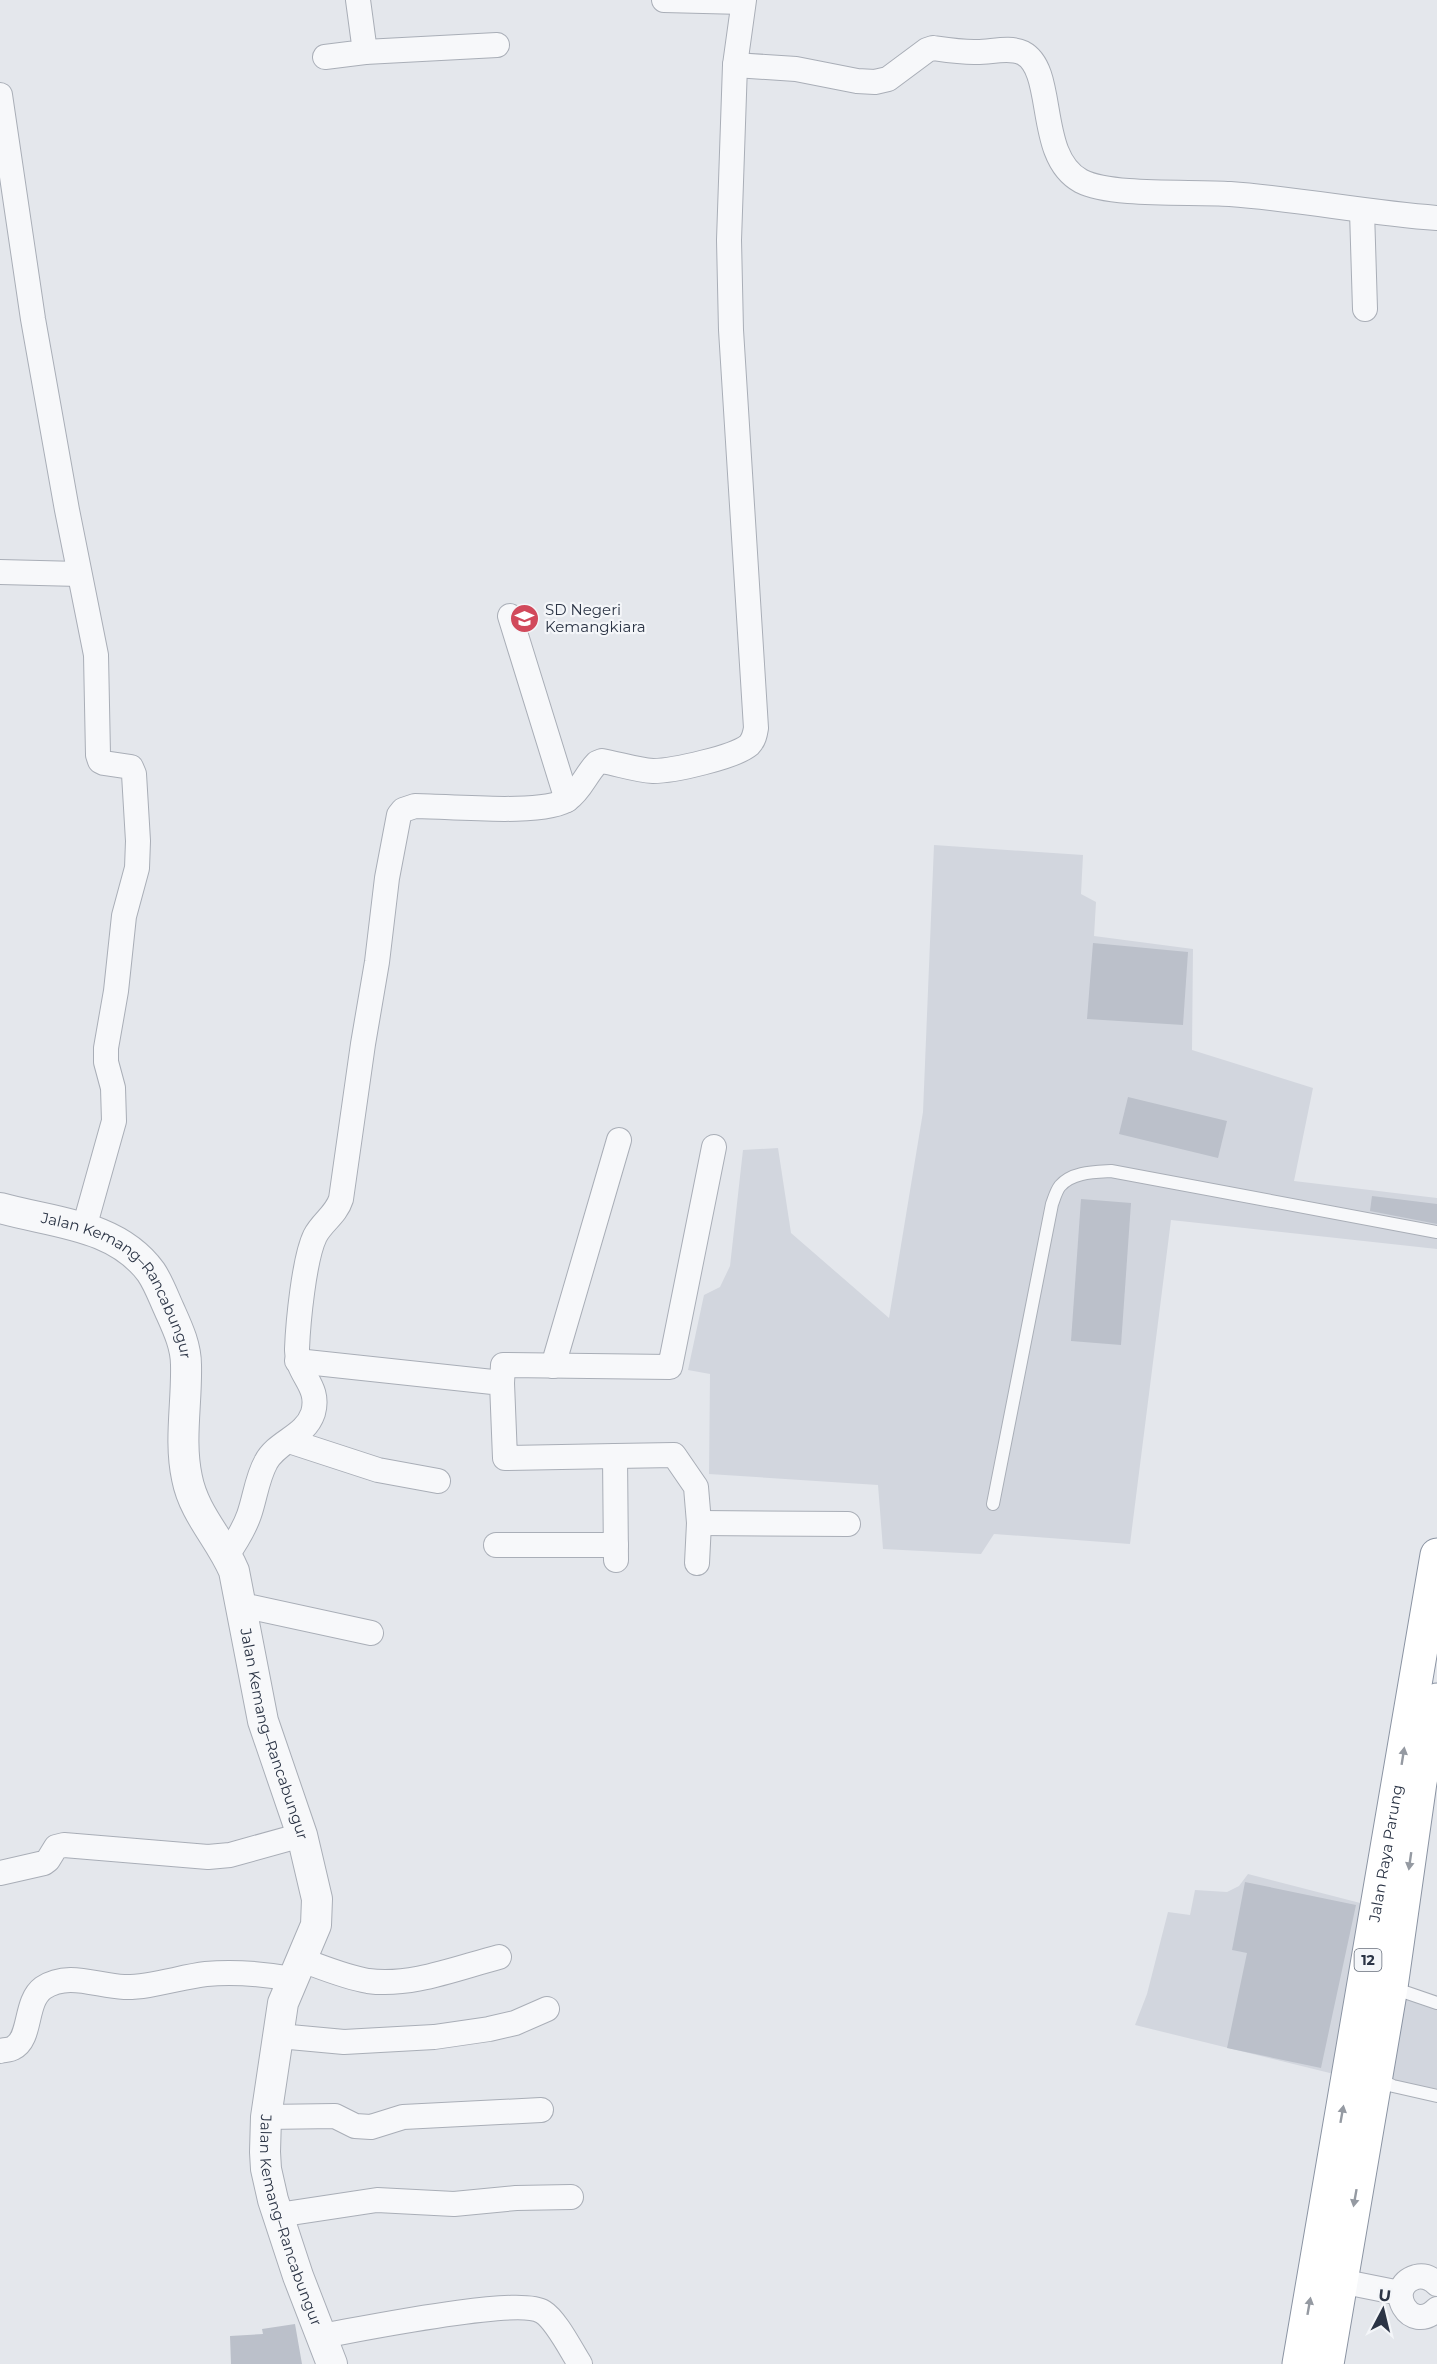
<svg xmlns="http://www.w3.org/2000/svg" width="1437" height="2364" font-family="Montserrat,sans-serif">
	<style>
		.built { fill: #d2d6de }
		.building { fill: #bbc0ca }
		.lines { fill: none; stroke-linecap: round; stroke-linejoin: round }
		.service-casing { stroke: #a9aeb7; stroke-width: 14 }
		.minor-casing { stroke: #a9aeb7; stroke-width: 26 }
		.tertiary-casing { stroke: #a9aeb7; stroke-width: 32 }
		.trunk-casing { stroke: #8b94a3; stroke-width: 35 }
		.service { stroke: #f7f8fa; stroke-width: 12 }
		.minor { stroke: #f7f8fa; stroke-width: 24 }
		.tertiary { stroke: #f7f8fa; stroke-width: 30 }
		.trunk { stroke: #fff; stroke-width: 33 }
		.oneway { fill: #959aa2 }
		.labels { text-anchor: middle; stroke-width: 4.5; stroke-linejoin: round; paint-order: stroke }
		.shield { fill: #f4f6f9; stroke: #676e7b; stroke-width: 1.5 }
		.shield-label { font-size: 14px; font-weight: bold; fill: #2b3445 }
		.poi-label { font-size: 15px; fill: #2b3445; stroke: #f4f6f9; text-anchor: start }
		.street-label { font-size: 15px; fill: #2b3445; stroke: #f4f6f9 }
	</style>
	<rect width="100%" height="100%" fill="#e4e7ec"/>
	<g class="built">
		<path d="M 934,845 L 1083,855 L 1081,894 L 1096,902 L 1094,936 L 1193,949 L 1192,1050 L 1313,1088 L 1294,1181 L 1437,1198 L 1437,1249 L 1171,1220 L 1130,1544 L 994,1534 L 981,1554 L 883,1549 L 878,1485 L 709,1474 L 710,1374 L 688,1370 L 704,1295 L 720,1287 L 730,1266 L 743,1150 L 778,1148 L 791,1233 L 889,1318 L 923,1112 Z"/>
		<path d="M 1248,1874 L 1368,1905 L 1342,2076 L 1135,2025 L 1147,1994 L 1168,1912 L 1190,1915 L 1195,1890 L 1227,1892 L 1239,1886 Z"/>
		<path d="M 1404,1990 L 1437,1998 L 1437,2089 L 1388,2079 Z"/>
	</g>
	<g class="building">
		<path d="M 1093,943 L 1188,952 L 1183,1025 L 1087,1019 Z"/>
		<path d="M 1128,1097 L 1227,1121 L 1218,1158 L 1119,1134 Z"/>
		<path d="M 1372,1196 L 1437,1204 L 1437,1224 L 1370,1211 Z"/>
		<path d="M 1081,1199 L 1131,1203 L 1121,1345 L 1071,1341 Z"/>
		<path d="M 1245,1882 L 1356,1905 L 1321,2068 L 1227,2048 L 1247,1953 L 1232,1950 Z"/>
		<path d="M 295,2324 L 302,2364 L 231,2364 L 230,2336 L 263,2334 L 262,2329 Z"/>
	</g>
	<g class="lines">
		<defs>
			<g id="service">
				<path d="M 993,1504 L 1052,1204 C 1054,1199 1056,1191 1060,1186 C 1072,1172 1094,1172 1111,1171 L 1437,1232"/>
				<path d="M 1393,1988 L 1437,2003"/>
				<path d="M 1378,2079 L 1393,2086 L 1437,2096"/>
			</g>
			<g id="minor">
				<path d="M 664,0 L 743,2"/>
				<path d="M 365,52 L 497,45"/>
				<path d="M 325,57 L 365,52 L 358,0"/>
				<path d="M 735,65 L 796,69 L 857,81 L 875,82 L 888,79 L 927,50 L 933,48 C 947,50 960,52 974,52 C 989,53 1009,46 1023,53 C 1057,71 1035,156 1081,181 C 1112,197 1193,191 1230,194 C 1299,199 1368,213 1437,218"/>
				<path d="M 0,95 L 33,319 L 67,510 L 96,655 L 98,755 L 100,761 L 104,763 L 131,767 L 134,774 L 138,841 L 137,868 L 124,916 L 116,991 L 106,1048 L 106,1062 L 113,1088 L 114,1121 L 84,1228"/>
				<path d="M 1362,211 L 1365,309"/>
				<path d="M 0,572 L 79,574"/>
				<path d="M 510,616 L 567,800"/>
				<path d="M 297,1361 L 502,1383 L 505,1458 L 615,1456 L 616,1560"/>
				<path d="M 553,1366 L 619,1140"/>
				<path d="M 502,1383 L 503,1365 L 670,1367 L 714,1147"/>
				<path d="M 289,1441 L 378,1470 L 438,1481"/>
				<path d="M 615,1456 L 674,1455 L 696,1487 L 699,1523 L 697,1563"/>
				<path d="M 699,1523 L 848,1524"/>
				<path d="M 496,1545 L 616,1545"/>
				<path d="M 227,1555 C 236,1542 244,1529 249,1515 C 255,1498 257,1478 266,1462 C 277,1441 305,1437 313,1413 C 321,1385 296,1375 297,1349 C 298,1323 304,1259 315,1236 C 322,1222 336,1215 341,1199 L 363,1044 L 377,962 L 387,878 L 399,815 L 403,810 L 415,806 C 447,806 546,816 568,799 C 581,790 586,774 597,763 L 602,761 C 619,764 636,770 653,771 C 673,771 735,757 749,745 C 754,740 755,734 756,728 L 731,330 L 729,240 L 735,65 L 744,0"/>
				<path d="M 242,1605 L 371,1633"/>
				<path d="M 0,1873 L 44,1863 L 48,1860 L 56,1847 L 64,1845 L 208,1857 L 230,1855 L 302,1835"/>
				<path d="M 302,1960 C 324,1968 345,1977 368,1981 C 411,1987 457,1968 499,1957"/>
				<path d="M 279,2036 L 344,2042 L 434,2037 L 489,2029 L 515,2023 L 547,2009"/>
				<path d="M 0,2051 C 4,2050 10,2050 13,2048 C 32,2039 24,2002 43,1988 C 68,1971 97,1986 124,1987 C 148,1988 181,1977 206,1974 C 236,1971 264,1974 293,1979"/>
				<path d="M 266,2117 L 335,2116 L 355,2126 L 371,2127 L 403,2117 L 541,2110"/>
				<path d="M 278,2215 L 377,2200 L 454,2204 L 516,2198 L 571,2197"/>
				<path d="M 1340,2281 L 1400,2293"/>
				<path d="M 1437,2284 C 1431,2278 1424,2275 1416,2277 C 1383,2287 1410,2336 1437,2309"/>
				<path d="M 321,2336 C 357,2330 518,2296 543,2312 C 556,2320 571,2350 580,2364"/>
			</g>
			<g id="tertiary">
				<path id="s1" d="M 0,1208 C 53,1223 116,1224 151,1272 C 159,1284 163,1296 169,1309 C 177,1327 186,1345 186,1365 C 187,1403 179,1441 187,1478 C 194,1514 220,1538 234,1571 L 263,1721 L 302,1835 L 317,1899 L 316,1925 L 283,2003 L 266,2117 L 265,2152 L 266,2169 L 273,2200 L 298,2276 L 332,2364"/>
			</g>
			<g id="trunk">
				<path id="s2" d="M 1299,2364 L 1437,1555"/>
				<path d="M 1327,2364 L 1391,1987 L 1420,1782 L 1437,1700"/>
			</g>
		</defs>
		<use href="#service" class="service-casing"/>
		<use href="#minor" class="minor-casing"/>
		<use href="#tertiary" class="tertiary-casing"/>
		<use href="#trunk" class="trunk-casing"/>
		<use href="#service" class="service"/>
		<use href="#minor" class="minor"/>
		<use href="#tertiary" class="tertiary"/>
		<use href="#trunk" class="trunk"/>
	</g>
	<defs><path id="oneway-solid" d="M-6-.8H1V-3.2L6.5 0L1 3.2V.8H-6Z" transform="scale(1.5)"/></defs>
	<g class="oneway">
		<use href="#oneway-solid" transform="translate(1403 1756) rotate(-81)"/>
		<use href="#oneway-solid" transform="translate(1410 1861) rotate(98)"/>
		<use href="#oneway-solid" transform="translate(1342 2114) rotate(-80)"/>
		<use href="#oneway-solid" transform="translate(1355 2198) rotate(100)"/>
		<use href="#oneway-solid" transform="translate(1309 2306) rotate(-80)"/>
	</g>
	<defs>
		<symbol id="school-disc" viewBox="-11 -11 22 22"><circle r="9.5" fill="#d1495b" stroke="#f4f6f9"/><path d="M0-5L7-2L0 1L-7-2ZM-4 1L0 2.5L4 1V4Q0 6-4 4Z" fill="#fff"/></symbol>
	</defs>
	<g fill-rule="evenodd">
		<use href="#school-disc" x="508" y="602" width="33" height="33"/>
	</g>
	<g class="labels">
		<rect class="shield" x="1354.5" y="1949" width="27" height="22" rx="4.5"/>
		<g class="shield-label">
			<text x="1368" y="1965">12</text>
		</g>
		<g class="poi-label">
			<text x="545" y="615">SD Negeri<tspan x="545" dy="17">Kemangkiara</tspan></text>
		</g>
		<g class="street-label">
			<text dy="5" stroke="none"><textPath href="#s1" startOffset="152">Jalan Kemang–Rancabungur</textPath></text>
			<text dy="5" stroke="none"><textPath href="#s1" startOffset="654">Jalan Kemang–Rancabungur</textPath></text>
			<text dy="5" stroke="none"><textPath href="#s2" startOffset="518">Jalan Raya Parung</textPath></text>
			<text dy="5" stroke="none"><textPath href="#s1" startOffset="1158">Jalan Kemang–Rancabungur</textPath></text>
		</g>
	</g>
	<g transform="translate(1383 2310) rotate(7)" stroke="#f4f6f9" stroke-width="4.5" paint-order="stroke">
	<path d="M0-4.5L10 22L0 15L-10 22Z" fill="#2b3445"/>
	<text y="-9" font-size="16" font-weight="bold" text-anchor="middle" fill="#2b3445">U</text>
	</g>
</svg>
